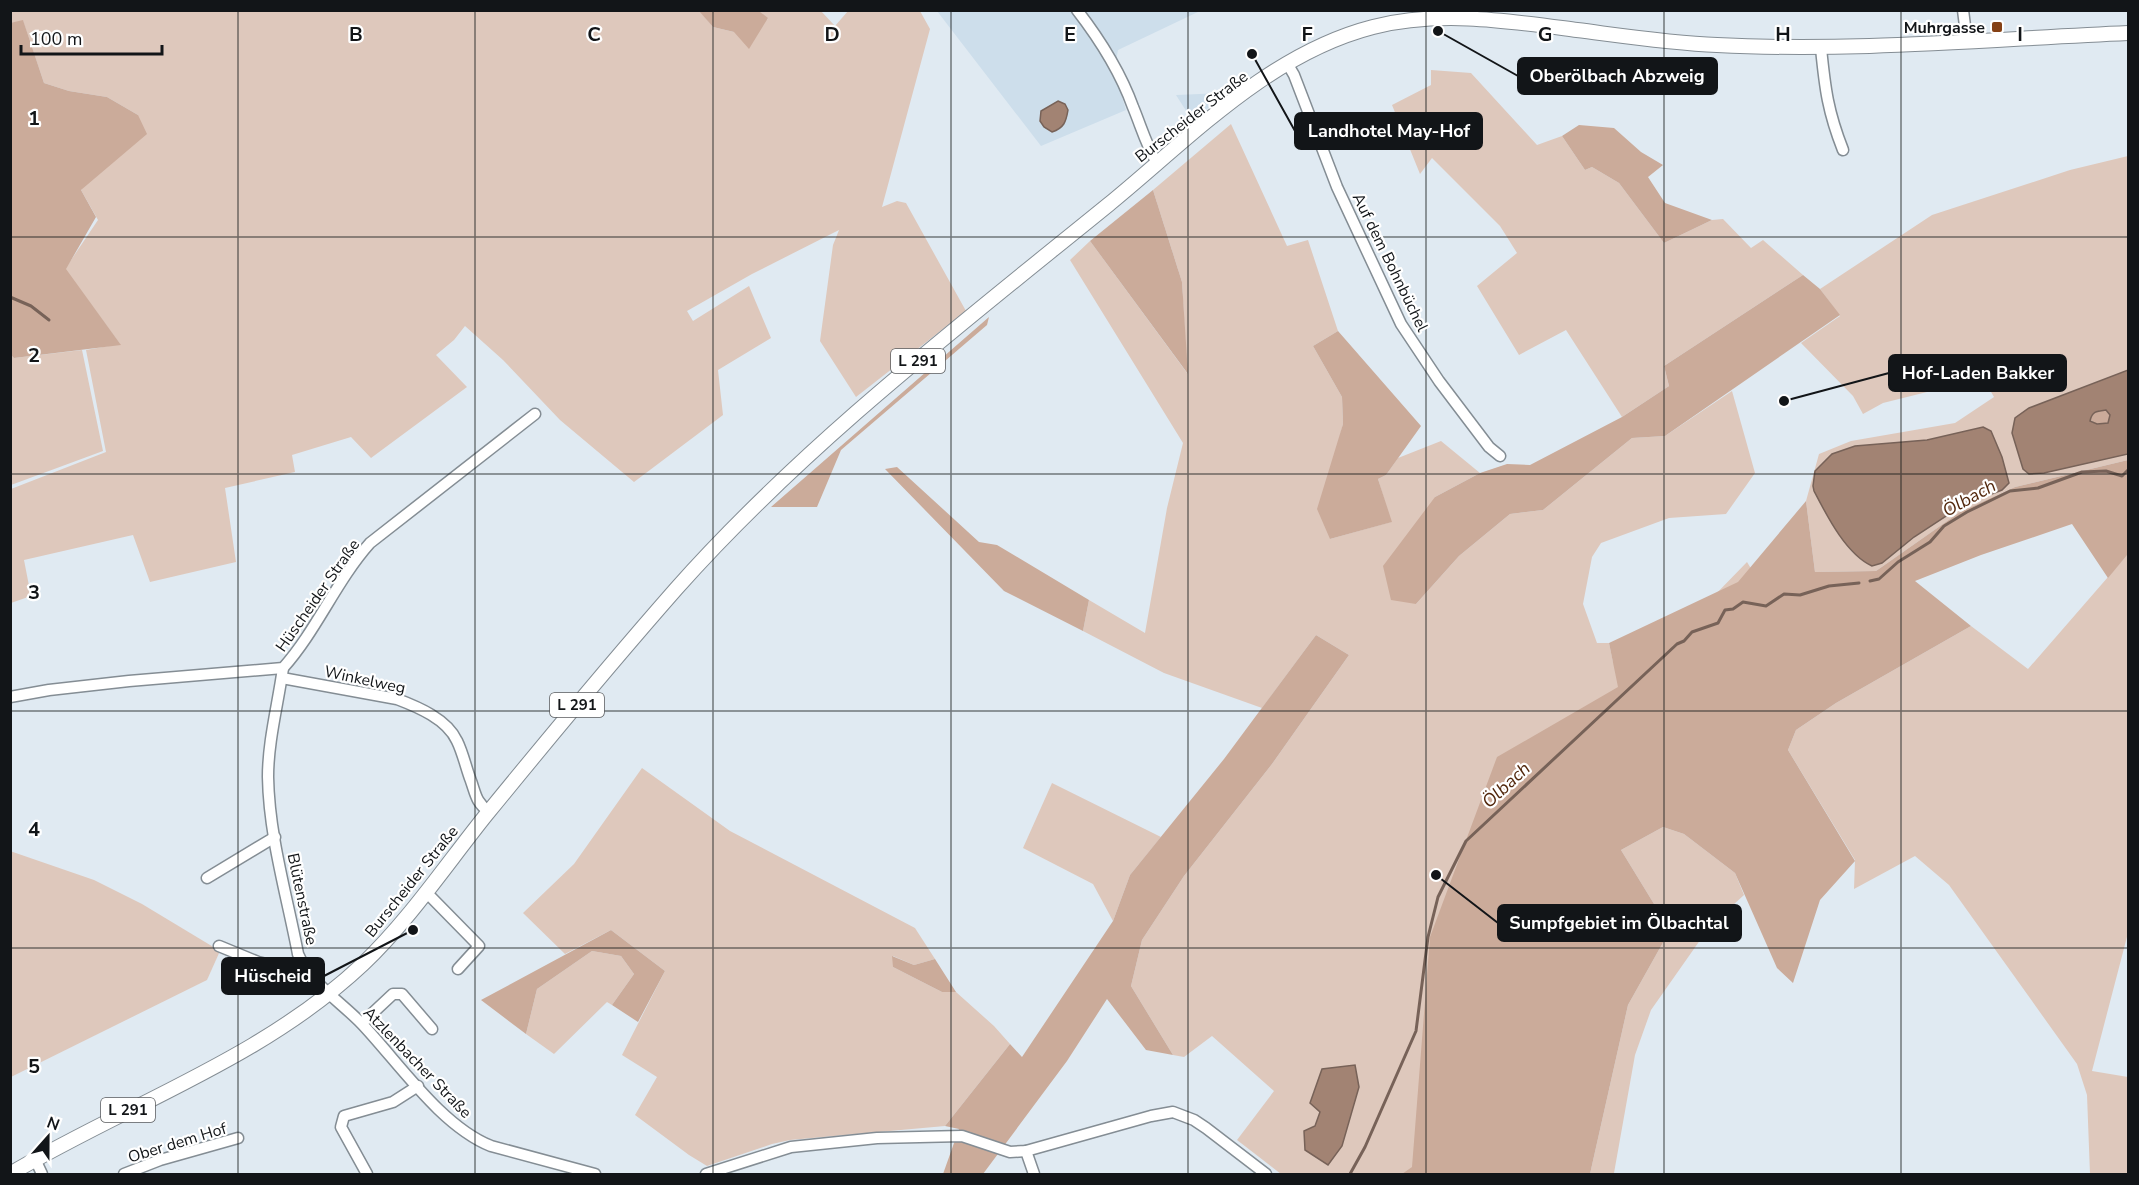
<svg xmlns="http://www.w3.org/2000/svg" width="2139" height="1185" font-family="'Nunito Sans',sans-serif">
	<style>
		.built { fill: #cddeeb }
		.green { fill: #dec8bc; fill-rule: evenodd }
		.forest { fill: #cbab9a }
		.water { fill: #a28373; stroke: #776258; stroke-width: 1.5; fill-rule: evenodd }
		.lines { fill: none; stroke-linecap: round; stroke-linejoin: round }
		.stream { stroke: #776258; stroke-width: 3 }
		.minor-casing { stroke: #848d94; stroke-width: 13 }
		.major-casing { stroke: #848d94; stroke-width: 16 }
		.minor { stroke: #fff; stroke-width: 10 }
		.major { stroke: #fff; stroke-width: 14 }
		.grid { fill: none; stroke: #121518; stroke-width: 1.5; stroke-opacity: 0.55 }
		.poi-dot { fill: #854115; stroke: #fff; stroke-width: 2 }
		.labels { text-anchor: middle; stroke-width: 4.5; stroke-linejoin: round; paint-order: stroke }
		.shield { fill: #fff; stroke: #595b5d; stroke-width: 1.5 }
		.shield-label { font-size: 15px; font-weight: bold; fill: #121518 }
		.poi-label { font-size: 16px; font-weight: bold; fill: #121518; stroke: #fff; text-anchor: end }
		.street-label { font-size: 16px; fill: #121518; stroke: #fff }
		.water-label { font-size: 18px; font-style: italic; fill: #52270c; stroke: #fff }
		.grid-label { font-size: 20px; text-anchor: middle; font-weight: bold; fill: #121518; stroke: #fff; stroke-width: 4.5; stroke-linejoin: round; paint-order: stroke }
		.leader { fill: none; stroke: #121518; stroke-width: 2 }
		.callout-dot { fill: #121518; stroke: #fff; stroke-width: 2 }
		.callout { fill: #121518; stroke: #121518; stroke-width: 2 }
		.callout-label { font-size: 18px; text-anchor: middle; font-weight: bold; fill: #fff }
	</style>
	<rect width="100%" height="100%" fill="#e0eaf2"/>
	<g class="built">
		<path d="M 937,11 L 1200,11 L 1118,50 L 1114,71 L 1126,110 L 1041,146 Z"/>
		<path d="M 1223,93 L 1225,95 L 1192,120 L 1176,95 Z"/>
	</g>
	<g class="green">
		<path d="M 11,10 L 699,10 L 713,27 L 734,32 L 768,19 L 759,11 L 821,11 L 835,26 L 848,11 L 920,11 L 930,29 L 882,207 L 897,201 L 906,203 L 966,311 L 856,397 L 820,341 L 833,245 L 839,230 L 752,274 L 687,311 L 693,321 L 749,286 L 771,338 L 718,370 L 723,415 L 634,482 L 560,420 L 503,360 L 465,326 L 454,340 L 436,355 L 467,387 L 371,458 L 351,437 L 292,455 L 295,472 L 225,488 L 236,562 L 150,582 L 133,535 L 24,560 L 31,596 L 11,603 L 11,489 L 106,452 L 86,350 L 120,344 L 65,269 L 98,220 L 81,190 L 138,115 L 107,97 L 69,91 L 44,83 L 23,21 L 11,23 Z"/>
		<path d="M 1431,70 L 1471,73 L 1537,145 L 1562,136 L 1585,170 L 1592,167 L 1619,183 L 1664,243 L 1712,220 L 1723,219 L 1751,248 L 1763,240 L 1803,275 L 1664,366 L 1669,386 L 1622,417 L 1566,330 L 1519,355 L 1477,286 L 1517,253 L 1500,226 L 1432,158 L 1420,174 L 1392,105 L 1431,85 Z"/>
		<path d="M 1231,124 L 1287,246 L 1308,240 L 1338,331 L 1313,346 L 1342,397 L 1343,424 L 1336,452 L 1330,539 L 1391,522 L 1378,479 L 1386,475 L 1398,458 L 1441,441 L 1480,473 L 1435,497 L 1416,604 L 1459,556 L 1510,514 L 1543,510 L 1632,438 L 1665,436 L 1732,391 L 1755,473 L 1726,514 L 1669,518 L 1601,543 L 1592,557 L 1583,604 L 1597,643 L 1609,643 L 1613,662 L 1711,599 L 1747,562 L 1800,649 L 1671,720 L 1431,1174 L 1281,1174 L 1237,1140 L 1274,1091 L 1212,1036 L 1184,1057 L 1173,1055 L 1131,986 L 1142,940 L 1184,876 L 1272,764 L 1349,655 L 1316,635 L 1262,708 L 1164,673 L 1083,631 L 1089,600 L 1145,633 L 1167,508 L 1183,443 L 1070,260 L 1090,241 L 1187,373 L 1182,282 L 1153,190 Z"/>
		<path d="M 2128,156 L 2128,370 L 2028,408 L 2019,457 L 2023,469 L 2029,474 L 2128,454 L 2128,460 L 2015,487 L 1960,512 L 1876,571 L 1815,572 L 1806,501 L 1819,454 L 1851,441 L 1955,423 L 1994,397 L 1983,378 L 1883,403 L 1863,414 L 1853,396 L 1801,343 L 1840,316 L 1820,289 L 1932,215 L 2070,170 ZM 1983,427 L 2002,490 L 1963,505 L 1914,537 L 1882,563 L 1864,562 L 1851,551 L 1814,491 L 1855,446 L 1927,440 Z"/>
		<path d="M 82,350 L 103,451 L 11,485 L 11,355 L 14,358 Z"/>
		<path d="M 2128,554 L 2128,933 L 2092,1071 L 2128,1077 L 2128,1174 L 2090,1174 L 2087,1095 L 2077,1064 L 1949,885 L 1915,856 L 1854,889 L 1855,860 L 1788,750 L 1796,730 L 1836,703 L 1971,626 L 2028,669 Z"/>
		<path d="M 642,768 L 730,831 L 915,928 L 935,959 L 914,965 L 893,956 L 893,967 L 942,992 L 956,992 L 994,1026 L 1010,1044 L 945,1126 L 790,1140 L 772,1144 L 707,1166 L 689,1155 L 635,1115 L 657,1077 L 622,1055 L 665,971 L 611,930 L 565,954 L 523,913 L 574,864 Z"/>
		<path d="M 1052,783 L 1161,837 L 1130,875 L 1113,921 L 1093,884 L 1023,848 Z"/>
		<path d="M 1663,827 L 1684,834 L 1735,873 L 1744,895 L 1710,926 L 1651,1010 L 1635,1055 L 1614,1173 L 1618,1174 L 1590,1174 L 1628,1005 L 1670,930 L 1621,850 Z"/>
		<path d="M 10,851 L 94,880 L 142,904 L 220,951 L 207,980 L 11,1077 Z"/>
		<path d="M 592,951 L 621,956 L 634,974 L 612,1005 L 607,1002 L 554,1054 L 526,1034 L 537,989 Z"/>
	</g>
	<g class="forest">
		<path d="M 699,11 L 759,11 L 768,18 L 749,49 L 734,32 L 713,27 Z"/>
		<path d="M 23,20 L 44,83 L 69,91 L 107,97 L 138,115 L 147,134 L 81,190 L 96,217 L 66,269 L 121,345 L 14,358 L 11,355 L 10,23 Z"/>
		<path d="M 1579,125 L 1614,128 L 1641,152 L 1663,165 L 1648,177 L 1665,203 L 1712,220 L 1664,243 L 1619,183 L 1592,167 L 1585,170 L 1562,136 Z"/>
		<path d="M 1153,190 L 1182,282 L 1188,374 L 1090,241 Z"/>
		<path d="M 1803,275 L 1820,289 L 1840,315 L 1665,436 L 1632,438 L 1543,510 L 1510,514 L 1459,556 L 1416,604 L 1391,600 L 1383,566 L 1435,497 L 1480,473 L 1507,464 L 1530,465 L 1622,417 L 1669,386 L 1664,366 Z"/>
		<path d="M 989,317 L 987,325 L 841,450 L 817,507 L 771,507 Z"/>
		<path d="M 1338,331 L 1421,426 L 1386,475 L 1378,479 L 1392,522 L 1330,539 L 1317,509 L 1343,424 L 1342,397 L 1313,346 Z"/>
		<path d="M 2106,410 L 2111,415 L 2108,423 L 2097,424 L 2090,420 C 2093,411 2097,411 2106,410 Z"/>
		<path d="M 2128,460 L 2128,554 L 2108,578 L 2072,524 L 1981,555 L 1915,581 L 1971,626 L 1836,703 L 1796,730 L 1788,750 L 1855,861 L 1820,900 L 1793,983 L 1777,968 L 1735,873 L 1684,834 L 1663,827 L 1621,850 L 1670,930 L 1628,1005 L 1590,1174 L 1402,1174 L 1412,1167 L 1430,937 L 1497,757 L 1618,687 L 1609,643 L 1738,582 L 1806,501 L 1815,572 L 1876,571 L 1960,512 L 2015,487 Z"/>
		<path d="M 897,467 L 979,542 L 997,545 L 1089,600 L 1083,631 L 1004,591 L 885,469 Z"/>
		<path d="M 1316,635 L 1349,655 L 1272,764 L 1184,876 L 1142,940 L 1131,986 L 1173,1055 L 1146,1050 L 1107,999 L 1067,1061 L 983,1174 L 943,1174 L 959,1129 L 945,1126 L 1010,1044 L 1022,1057 L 1113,921 L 1130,875 L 1224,759 Z"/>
		<path d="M 611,930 L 665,971 L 638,1022 L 612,1005 L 634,974 L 621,956 L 592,951 L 537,989 L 526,1034 L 481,1000 Z"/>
		<path d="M 892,956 L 914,965 L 935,959 L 956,992 L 942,992 L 893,967 Z"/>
	</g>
	<g class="water">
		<path d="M 1058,101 L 1065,104 L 1068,110 C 1066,122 1064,128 1052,132 L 1044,127 L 1040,121 L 1041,111 Z"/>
		<path d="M 2128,370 L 2128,454 L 2044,473 L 2029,474 L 2023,469 L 2012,433 L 2015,418 L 2029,408 ZM 2106,410 L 2110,415 L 2108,423 L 2097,424 L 2090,421 C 2092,411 2097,411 2106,410 Z"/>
		<path d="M 1983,427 L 1991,431 L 2002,457 L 2009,483 L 2002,490 L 1963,505 L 1914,537 L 1882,563 L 1872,566 C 1846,554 1827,516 1814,491 L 1813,486 L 1815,471 L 1832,454 L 1855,446 L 1927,440 Z"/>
		<path d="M 1355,1065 L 1359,1087 L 1342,1146 L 1328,1165 L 1305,1150 L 1304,1131 L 1315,1126 L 1320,1112 L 1310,1103 L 1322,1069 Z"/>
	</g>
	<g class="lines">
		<g class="stream">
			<path d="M 10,297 L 31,306 L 49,320"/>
			<path d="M 1870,581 L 1879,579 L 1898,562 L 1930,542 L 1944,526 L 1967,512 L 2010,491 L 2038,488 L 2082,472 L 2106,471 L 2122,476 L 2128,470"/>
			<path d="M 1350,1174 L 1365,1147 L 1416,1031 L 1428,937 L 1438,897 L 1466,841 L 1677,644 L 1684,641 L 1692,632 L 1718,623 L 1725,610 L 1733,609 L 1743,602 L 1766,606 L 1784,594 L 1800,595 L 1829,586 L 1859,583"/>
		</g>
		<defs>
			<g id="minor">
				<path d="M 1077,10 C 1101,41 1120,71 1133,107 C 1141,126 1146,145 1157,163"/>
				<path d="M 1963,10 L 1967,42"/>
				<path d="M 1821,48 C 1825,89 1828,112 1843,150"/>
				<path d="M 1287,63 L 1294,75 L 1337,187 L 1401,324 L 1439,381 L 1489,447 L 1500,456"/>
				<path d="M 283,668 C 278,704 268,741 268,777 C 269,836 287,896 298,954 C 310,983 341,1002 362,1024 C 399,1063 441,1126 491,1146 L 595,1174"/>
				<path d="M 282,678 L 397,699 C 418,707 447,719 457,741 C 463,753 466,768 471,781 C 476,795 476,802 489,812"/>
				<path d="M 10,697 L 49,690 L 129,681 L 283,668 C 317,630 336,581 370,543 L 535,414"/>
				<path d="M 207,878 L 275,837"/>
				<path d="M 426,892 L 479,946 L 458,969"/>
				<path d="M 219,946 L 258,962 L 275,966 L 304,967"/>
				<path d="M 362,1023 L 393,994 L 402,994 L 432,1029"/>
				<path d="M 1026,1151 L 1034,1174"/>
				<path d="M 35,1159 L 42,1174"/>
				<path d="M 124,1174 L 160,1160 L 238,1138"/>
				<path d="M 367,1174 L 341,1127 L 344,1116 L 393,1102 L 418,1086"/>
				<path d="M 706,1174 L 791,1147 L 877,1138 L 962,1136 L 1010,1152 L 1026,1151 L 1151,1116 L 1173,1112 L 1194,1120 L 1206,1128 L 1266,1174"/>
			</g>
			<path id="major" d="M 10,1174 C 128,1104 262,1059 363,964 C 409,920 446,865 486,815 C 548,739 611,663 676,589 C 804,445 959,326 1108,205 C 1189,139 1268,54 1373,27 C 1440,10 1509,21 1577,30 C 1624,36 1670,43 1717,45 C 1855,52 1991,39 2128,33"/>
		</defs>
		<use href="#minor" class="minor-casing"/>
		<use href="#major" class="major-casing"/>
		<use href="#minor" class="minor"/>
		<use href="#major" class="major"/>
	</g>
	<path class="grid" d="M 238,10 L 238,1174M 475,10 L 475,1174M 713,10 L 713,1174M 951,10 L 951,1174M 1188,10 L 1188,1174M 1426,10 L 1426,1174M 1664,10 L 1664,1174M 1901,10 L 1901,1174M 10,237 L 2128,237M 10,474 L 2128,474M 10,711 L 2128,711M 10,948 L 2128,948"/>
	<rect class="poi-dot" x="1991" y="21" width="12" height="12" rx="3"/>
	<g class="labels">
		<g class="shield">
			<rect x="891" y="349" width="54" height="24" rx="4.5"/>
			<rect x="550" y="693" width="54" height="24" rx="4.5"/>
			<rect x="101" y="1098" width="54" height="24" rx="4.5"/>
		</g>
		<g class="shield-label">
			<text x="918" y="366">L 291</text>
			<text x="577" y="710">L 291</text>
			<text x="128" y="1115">L 291</text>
		</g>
		<g class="poi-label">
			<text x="1985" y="33">Muhrgasse</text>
		</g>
		<g class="street-label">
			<text transform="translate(1191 116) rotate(-38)" y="6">Burscheider Straße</text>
			<text transform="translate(1391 262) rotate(64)" y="6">Auf dem Bohnbüchel</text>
			<text transform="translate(317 595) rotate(-55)" y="6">Hüscheider Straße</text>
			<text transform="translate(365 679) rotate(12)" y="6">Winkelweg</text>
			<text transform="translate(411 881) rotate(-51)" y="6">Burscheider Straße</text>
			<text transform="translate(303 899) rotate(78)" y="6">Blütenstraße</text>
			<text transform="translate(418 1062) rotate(46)" y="6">Atzlenbacher Straße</text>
			<text transform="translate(177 1142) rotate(-17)" y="6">Ober dem Hof</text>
		</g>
		<g class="water-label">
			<text transform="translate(1969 498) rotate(-29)" y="6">Ölbach</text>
			<text transform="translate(1506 785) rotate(-43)" y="6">Ölbach</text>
		</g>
	</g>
	<g class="grid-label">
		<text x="356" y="41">B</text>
		<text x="594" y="41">C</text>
		<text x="832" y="41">D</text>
		<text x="1070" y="41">E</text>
		<text x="1307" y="41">F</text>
		<text x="1545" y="41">G</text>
		<text x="1783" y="41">H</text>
		<text x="2020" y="41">I</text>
		<text x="34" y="125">1</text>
		<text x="34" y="362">2</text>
		<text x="34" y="599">3</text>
		<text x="34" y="836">4</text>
		<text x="34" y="1073">5</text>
	</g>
	<path class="leader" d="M1438 31L1518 76M1252 54L1295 131M1784 401L1889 373M1436 875L1498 923M413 930L324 976"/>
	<g class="callout-dot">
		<circle cx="1438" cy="31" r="6"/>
		<circle cx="1252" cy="54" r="6"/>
		<circle cx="1784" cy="401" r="6"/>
		<circle cx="1436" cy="875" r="6"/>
		<circle cx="413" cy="930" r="6"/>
	</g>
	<g class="callout">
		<rect x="1518" y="58" width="199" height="36" rx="6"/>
		<rect x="1295" y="113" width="187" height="36" rx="6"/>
		<rect x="1889" y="355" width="177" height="36" rx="6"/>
		<rect x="1498" y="905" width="243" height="36" rx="6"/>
		<rect x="222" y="958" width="102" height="36" rx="6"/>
	</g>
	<g class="callout-label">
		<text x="1617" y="82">Oberölbach Abzweig</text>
		<text x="1389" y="137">Landhotel May-Hof</text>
		<text x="1978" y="379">Hof-Laden Bakker</text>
		<text x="1619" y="929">Sumpfgebiet im Ölbachtal</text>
		<text x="273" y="982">Hüscheid</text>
	</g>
	<rect width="2139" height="1185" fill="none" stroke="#121518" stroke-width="24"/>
	<g transform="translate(48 1137) rotate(21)" stroke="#ffffff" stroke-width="4.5" paint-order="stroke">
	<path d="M0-4.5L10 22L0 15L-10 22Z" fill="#121518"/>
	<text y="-9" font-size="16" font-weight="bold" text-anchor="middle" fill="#121518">N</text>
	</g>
	<path d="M21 45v9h141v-9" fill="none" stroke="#121518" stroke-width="3"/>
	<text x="30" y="45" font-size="18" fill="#121518" stroke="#ffffff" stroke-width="4.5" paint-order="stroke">100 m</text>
</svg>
